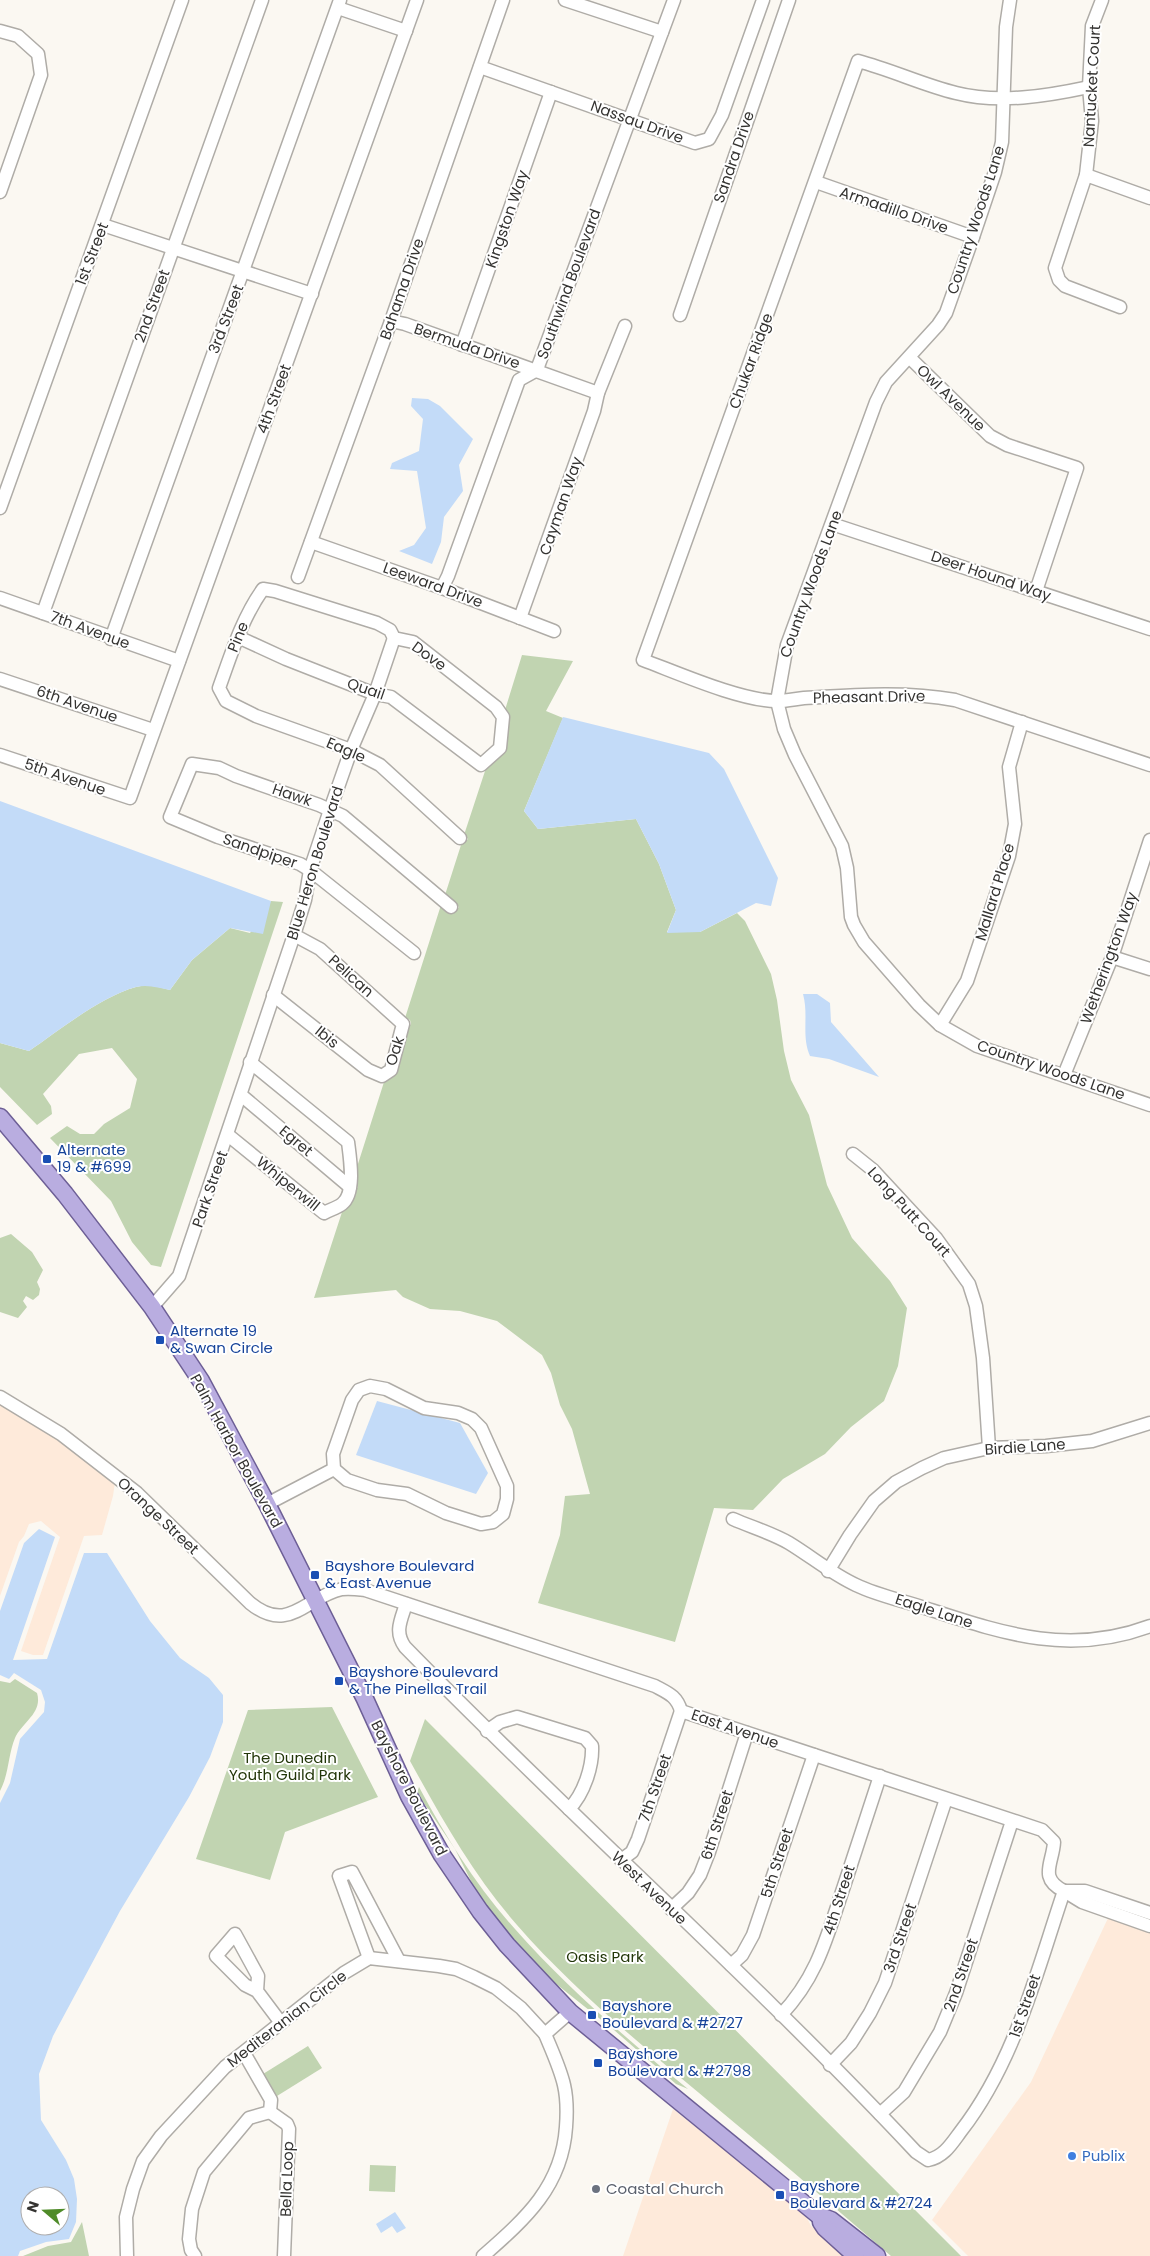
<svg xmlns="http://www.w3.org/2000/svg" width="1150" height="2256" font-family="Poppins,sans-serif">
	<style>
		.commercial { fill: #feeada }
		.green { fill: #c1d4b1 }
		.water { fill: #c3dbf8; fill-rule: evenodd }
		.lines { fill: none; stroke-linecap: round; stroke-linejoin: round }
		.minor-casing { stroke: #afaca7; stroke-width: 15 }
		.major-casing { stroke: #6d5f96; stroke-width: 19 }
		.minor { stroke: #fff; stroke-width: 12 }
		.major { stroke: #b9ade0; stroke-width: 16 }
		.transit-dot { fill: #1a4fb4; stroke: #fff; stroke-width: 2 }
		.shop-dot { fill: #3f7fe0; stroke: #fff; stroke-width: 2 }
		.worship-dot { fill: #6b7280; stroke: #fff; stroke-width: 2 }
		.labels { text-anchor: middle; stroke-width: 4; stroke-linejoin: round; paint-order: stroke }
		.street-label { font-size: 15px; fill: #343331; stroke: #fff }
		.transit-label { font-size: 15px; fill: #164399; stroke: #fff; text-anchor: start }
		.park-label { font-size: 15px; fill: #223609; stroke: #fff }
		.shop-label { font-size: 15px; fill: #366cbe; stroke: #fff; text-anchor: start }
		.worship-label { font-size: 15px; fill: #5b616d; stroke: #fff; text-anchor: start }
	</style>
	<rect width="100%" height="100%" fill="#fbf8f2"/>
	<g class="commercial">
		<path d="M 0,1403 L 58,1438 L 115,1482 L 113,1496 L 102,1535 L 84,1536 L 43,1655 L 33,1655 L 21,1651 L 60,1537 L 41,1521 L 29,1524 L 24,1536 L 19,1542 L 0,1596 Z"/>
		<path d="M 1109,1916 L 1150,1931 L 1150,2256 L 968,2256 L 932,2220 L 1031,2082 Z"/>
		<path d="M 673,2109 L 805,2214 L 811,2226 L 848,2256 L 623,2256 Z"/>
	</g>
	<g class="green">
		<path d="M 522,655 L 573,661 L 546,711 L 563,718 L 524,811 L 538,829 L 636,819 L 659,864 L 676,910 L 667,932 L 700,932 L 737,913 L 745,921 L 771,974 L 777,1000 L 784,1051 L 791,1080 L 809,1115 L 827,1185 L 852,1238 L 890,1281 L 907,1308 L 898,1366 L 884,1401 L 851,1427 L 825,1454 L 783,1479 L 753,1510 L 714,1508 L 675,1642 L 538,1603 L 560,1535 L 565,1496 L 590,1494 L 572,1429 L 560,1405 L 551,1373 L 542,1355 L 497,1321 L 460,1311 L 430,1309 L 403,1297 L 396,1290 L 314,1298 L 343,1209 L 358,1187 L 356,1185 L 357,1167 L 384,1082 L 396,1072 L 409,1026 L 411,1024 L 410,1020 L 405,1018 L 441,905 L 452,914 L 459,907 L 445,895 L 461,845 L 468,839 L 464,835 L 486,768 L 504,752 L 505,710 Z"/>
		<path d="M 271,901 L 283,902 L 161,1267 L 151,1265 L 132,1242 L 111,1201 L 50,1138 L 67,1126 L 80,1134 L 94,1134 L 104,1124 L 130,1108 L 137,1079 L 112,1048 L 79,1054 L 43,1094 L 51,1106 L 52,1114 L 37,1125 L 0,1087 L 0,1043 L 29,1051 C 60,1030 100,997 136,987 C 148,984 159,987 170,990 L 192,960 L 230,928 L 250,933 Z"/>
		<path d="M 11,1234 L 32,1252 L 43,1270 L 37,1282 L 40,1289 L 39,1295 L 33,1300 L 26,1296 L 23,1301 L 27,1307 L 18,1318 L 0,1312 L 0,1238 Z"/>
		<path d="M 15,1679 L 37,1693 C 43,1713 22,1722 15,1738 C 8,1755 9,1774 0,1791 L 0,1681 L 10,1683 Z"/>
		<path d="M 332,1707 L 378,1797 L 285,1832 L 270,1880 L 196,1859 L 248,1710 Z"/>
		<path d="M 425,1719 L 961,2256 L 891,2256 C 836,2209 781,2161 724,2114 C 653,2054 579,1996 517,1925 C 474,1876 442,1819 410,1761 Z"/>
		<path d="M 419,1787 C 446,1837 476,1886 515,1929 C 567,1988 627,2039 688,2089 L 676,2084 L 614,2030 L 555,1983 L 504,1933 L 485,1909 L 455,1849 L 417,1793 Z"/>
		<path d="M 308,2046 L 322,2068 L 277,2096 L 263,2074 Z"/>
		<path d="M 370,2165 L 396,2166 L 395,2192 L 369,2191 Z"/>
		<path d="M 82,2222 L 89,2256 L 23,2256 L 48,2246 L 71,2242 Z"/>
	</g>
	<g class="water">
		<path d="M 412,398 L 428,399 L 440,406 L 473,439 L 459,465 L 463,491 L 444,517 L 441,542 L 432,564 L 399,551 L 414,545 L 426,528 L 417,471 L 390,469 L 392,463 L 419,451 L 423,419 L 411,406 Z"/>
		<path d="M 563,717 L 709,753 L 724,769 L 778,878 L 771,906 L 756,903 L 700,932 L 667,933 L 676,910 L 659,864 L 636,819 L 538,829 L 524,811 Z"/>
		<path d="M 0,801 L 271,901 L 263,934 L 230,928 L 192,960 L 170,990 C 159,988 148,984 136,987 C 100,997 60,1030 29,1051 L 0,1043 Z"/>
		<path d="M 803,994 L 817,994 L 830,1003 L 831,1022 L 879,1077 L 829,1059 L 810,1056 C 801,1035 809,1016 803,994 Z"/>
		<path d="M 377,1401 L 460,1423 L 488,1473 L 476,1494 L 356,1455 Z"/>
		<path d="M 39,1529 L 55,1537 L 13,1660 L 47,1659 L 84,1553 L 107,1553 L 150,1621 L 180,1658 L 209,1678 L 223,1695 L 223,1722 L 210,1757 L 189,1797 L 120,1911 L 53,2036 L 39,2074 L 41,2120 L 66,2160 L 74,2179 L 77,2199 L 76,2222 L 69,2239 L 46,2242 L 20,2251 L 18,2256 L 0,2256 L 0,1803 L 10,1783 L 20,1739 L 44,1712 L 45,1702 L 41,1690 L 14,1673 L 9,1679 L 0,1675 L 0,1611 L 24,1543 ZM 30,2196 L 60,2196 L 60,2226 L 30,2226 Z"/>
		<path d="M 395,2212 L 406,2228 L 397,2233 L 392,2226 L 381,2233 L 376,2224 Z"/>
	</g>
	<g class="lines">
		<defs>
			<g id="minor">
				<path d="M 565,0 L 662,32"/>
				<path d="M 1010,0 L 1006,27 L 1002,142 L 995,172 L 973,237 L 946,313 L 938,325 L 886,382 L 876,402 L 787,645 L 777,701 L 784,729 L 795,755 L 842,846 L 847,868 L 851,917 L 854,925 L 864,942 L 919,1005 L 940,1025 L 977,1046 L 1150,1105"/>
				<path d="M 1102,0 L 1092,26 L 1089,87 L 1092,121 L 1086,175 L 1055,268 L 1059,280 L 1065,286 L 1120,307"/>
				<path d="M 338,8 L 406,31"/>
				<path d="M 0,31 L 18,36 L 38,54 L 41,75 L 0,192"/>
				<path d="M 480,67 L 695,143 L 709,139 L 722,115 L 763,0"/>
				<path d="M 1089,87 C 1047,96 999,104 956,93 C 923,85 892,70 858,61 L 643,660 C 678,673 741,701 777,701 C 786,701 795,699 804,698 C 854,695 906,691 955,700 L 1150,765"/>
				<path d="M 1086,175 L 1150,198"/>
				<path d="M 816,182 L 973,237"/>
				<path d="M 103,225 L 312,294"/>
				<path d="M 680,315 L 789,0"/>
				<path d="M 391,321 L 405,324 L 598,393"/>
				<path d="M 462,345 L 551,92"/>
				<path d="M 910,358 L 990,436 L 1007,445 L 1077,468 L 1036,591"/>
				<path d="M 0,508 L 182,0"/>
				<path d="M 832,524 L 1150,629"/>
				<path d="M 311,542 L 442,588 L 554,631"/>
				<path d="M 298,577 L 391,321 L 503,0"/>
				<path d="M 442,588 L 448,576 L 519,380 L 537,370 L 539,364 L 674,0"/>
				<path d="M 0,598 L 179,661"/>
				<path d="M 43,613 L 262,0"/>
				<path d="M 520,618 L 594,411 L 598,393 L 625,326"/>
				<path d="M 238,637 L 286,659 L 375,694 L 391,697 L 481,765 L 500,748 L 503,717 L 496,707 L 413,642 L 394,638 L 390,630 L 377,623 L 275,591 L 263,589 C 242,618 231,655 219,688 L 226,701 L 256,716 L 351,750 L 380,765 L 460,838"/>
				<path d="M 111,639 L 340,0"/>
				<path d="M 0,679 L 153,730"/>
				<path d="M 0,755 L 130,798 L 417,0"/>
				<path d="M 414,953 L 310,870 L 300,864 L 218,837 L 170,817 L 192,764 L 219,768 L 236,776 L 319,805 L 343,816 L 451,907"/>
				<path d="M 1112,957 L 1150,969"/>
				<path d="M 273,995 L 368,1070 L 382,1076 L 391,1070 L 403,1024 L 320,949 L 294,935"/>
				<path d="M 940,1025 L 967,981 L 1009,856 L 1015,824 L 1009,767 L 1022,722"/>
				<path d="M 1064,1075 L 1112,957 L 1150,840"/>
				<path d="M 241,1095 L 350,1187"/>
				<path d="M 228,1135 L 324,1213 C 329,1210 337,1208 342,1204 C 356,1193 350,1158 348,1142 L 250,1062"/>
				<path d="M 853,1154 L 873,1170 L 936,1238 L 969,1284 L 976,1306 L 983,1358 L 989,1448"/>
				<path d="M 152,1307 L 179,1276 L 294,935 L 305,900 L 310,870 L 330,810 L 351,750 L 375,694 L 394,638"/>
				<path d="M 370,1386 L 386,1389 L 424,1408 L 458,1413 L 472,1419 L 481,1428 L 507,1486 L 507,1499 L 503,1514 L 493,1522 L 481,1524 L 446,1513 L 407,1494 L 377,1490 L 347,1480 L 334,1469 L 333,1454 L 352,1400 L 359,1390 Z"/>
				<path d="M 0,1397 L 61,1434 L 137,1493 L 250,1603 C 289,1635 305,1597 342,1589 C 350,1588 357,1589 365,1590 L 655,1686 C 668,1693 677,1696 681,1711"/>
				<path d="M 267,1504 L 334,1469"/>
				<path d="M 733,1519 C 751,1527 772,1533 789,1543 C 812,1557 832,1574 856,1585 C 879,1596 905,1601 928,1609 C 1005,1634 1070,1656 1150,1626"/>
				<path d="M 828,1571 L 850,1535 L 874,1501 L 896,1482 L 922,1468 L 944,1458 L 989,1448 L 1046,1446 L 1092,1441 L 1150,1423"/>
				<path d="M 406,1604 C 401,1620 394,1632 405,1647 C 572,1818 752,1977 916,2152 L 928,2160 C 944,2157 952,2143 961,2131 C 1015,2061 1036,1974 1064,1891 C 1038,1878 1053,1863 1054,1842 L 1042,1830 L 681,1711"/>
				<path d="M 487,1731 L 500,1722 L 517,1717 L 585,1738 L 592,1746 C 593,1766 584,1794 569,1809"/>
				<path d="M 621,1860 L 632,1852 L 638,1839 L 681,1711"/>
				<path d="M 1064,1891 L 1082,1902 L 1150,1926"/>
				<path d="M 1066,1891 L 1085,1891 L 1150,1913"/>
				<path d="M 671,1909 L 688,1893 L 700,1875 L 709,1852 L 747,1733"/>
				<path d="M 369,1958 L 339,1876 L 352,1872 L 399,1961"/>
				<path d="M 731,1965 L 742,1955 L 753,1935 L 814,1755"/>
				<path d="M 257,1991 L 258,1976 L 235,1934 L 216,1956 L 245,1985 L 257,1991 L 281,2023"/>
				<path d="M 781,2015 C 818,1976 827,1936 844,1886 C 856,1849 868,1813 880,1776"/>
				<path d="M 830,2065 L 851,2043 L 870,2013 L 885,1983 L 946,1799"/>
				<path d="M 270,2112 L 287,2124 L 289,2129 L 284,2256"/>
				<path d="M 880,2114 L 904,2092 L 940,2032 L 956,1993 L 1012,1821"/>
				<path d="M 127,2256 L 126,2217 L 133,2189 L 143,2161 L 161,2136 L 225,2067 L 344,1973 L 369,1958 L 439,1966 L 456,1969 L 474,1977 L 496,1988 L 521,2008 L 545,2034"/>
				<path d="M 195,2256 L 191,2250 L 189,2239 L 192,2209 L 204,2172 L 249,2118 L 270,2112 L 271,2100 L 244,2053"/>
				<path d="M 483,2256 C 525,2219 562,2187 566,2127 C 567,2114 567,2098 564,2085 C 560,2068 552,2051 545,2034 L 570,2012"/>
			</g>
			<g id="major">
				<path d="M 0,1117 L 65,1194 L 152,1307 L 201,1381 L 267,1504 L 365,1699 L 409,1796 L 442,1855 L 480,1911 L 507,1945 L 570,2012 L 818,2215 L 831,2220 L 877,2256"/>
				<path d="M 821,2222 L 825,2228 L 856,2256"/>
			</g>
		</defs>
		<use href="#minor" class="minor-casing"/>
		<use href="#major" class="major-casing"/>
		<use href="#minor" class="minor"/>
		<use href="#major" class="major"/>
	</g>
	<g class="transit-dot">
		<rect x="42" y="1154" width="10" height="10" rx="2.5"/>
		<rect x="155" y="1335" width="10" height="10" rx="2.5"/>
		<rect x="310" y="1570" width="10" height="10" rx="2.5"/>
		<rect x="334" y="1676" width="10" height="10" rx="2.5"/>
		<rect x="587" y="2010" width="10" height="10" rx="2.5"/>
		<rect x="593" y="2058" width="10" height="10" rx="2.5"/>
		<rect x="775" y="2190" width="10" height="10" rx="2.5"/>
	</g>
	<circle class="shop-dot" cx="1072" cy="2156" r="5"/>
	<circle class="worship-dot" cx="596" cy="2189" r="5"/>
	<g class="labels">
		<g class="street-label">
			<text transform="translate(1092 86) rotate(-87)" y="5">Nantucket Court</text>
			<text transform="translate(637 122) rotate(20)" y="5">Nassau Drive</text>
			<text transform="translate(734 157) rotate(-71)" y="5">Sandra Drive</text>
			<text transform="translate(894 210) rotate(19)" y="5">Armadillo Drive</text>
			<text transform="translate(507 219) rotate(-71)" y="5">Kingston Way</text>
			<text transform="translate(976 220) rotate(-72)" y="5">Country Woods Lane</text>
			<text transform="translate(92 254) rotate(-69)" y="5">1st Street</text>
			<text transform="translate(569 284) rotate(-70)" y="5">Southwind Boulevard</text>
			<text transform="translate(402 289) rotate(-71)" y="5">Bahama Drive</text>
			<text transform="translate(152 306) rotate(-70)" y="5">2nd Street</text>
			<text transform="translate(226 319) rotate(-69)" y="5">3rd Street</text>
			<text transform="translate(467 346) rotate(19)" y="5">Bermuda Drive</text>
			<text transform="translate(751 361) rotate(-70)" y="5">Chukar Ridge</text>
			<text transform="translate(951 398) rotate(44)" y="5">Owl Avenue</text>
			<text transform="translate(274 399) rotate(-70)" y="5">4th Street</text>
			<text transform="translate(561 506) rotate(-71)" y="5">Cayman Way</text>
			<text transform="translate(991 576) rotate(19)" y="5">Deer Hound Way</text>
			<text transform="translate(811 584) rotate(-70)" y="5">Country Woods Lane</text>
			<text transform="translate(433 585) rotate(20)" y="5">Leeward Drive</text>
			<text transform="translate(90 630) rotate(20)" y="5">7th Avenue</text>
			<text transform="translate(238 637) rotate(-68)" y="5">Pine</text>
			<text transform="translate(429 656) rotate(36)" y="5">Dove</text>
			<text transform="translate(366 689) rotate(19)" y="5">Quail</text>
			<text transform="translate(869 697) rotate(-1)" y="5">Pheasant Drive</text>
			<text transform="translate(77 704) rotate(19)" y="5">6th Avenue</text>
			<text transform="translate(346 750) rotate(23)" y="5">Eagle</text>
			<text transform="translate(65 777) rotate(19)" y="5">5th Avenue</text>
			<text transform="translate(292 795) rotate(19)" y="5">Hawk</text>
			<text transform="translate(260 851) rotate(19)" y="5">Sandpiper</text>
			<text transform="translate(315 863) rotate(-73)" y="5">Blue Heron Boulevard</text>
			<text transform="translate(995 892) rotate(-73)" y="5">Mallard Place</text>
			<text transform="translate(1109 958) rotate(-70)" y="5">Wetherington Way</text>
			<text transform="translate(351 976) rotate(42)" y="5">Pelican</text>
			<text transform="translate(327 1037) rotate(39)" y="5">Ibis</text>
			<text transform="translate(395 1051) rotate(-72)" y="5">Oak</text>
			<text transform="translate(1051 1070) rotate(19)" y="5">Country Woods Lane</text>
			<text transform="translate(296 1141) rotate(40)" y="5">Egret</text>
			<text transform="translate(288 1184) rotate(39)" y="5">Whiperwill</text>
			<text transform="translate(210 1189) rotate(-71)" y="5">Park Street</text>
			<text transform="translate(909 1212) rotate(48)" y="5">Long Putt Court</text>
			<text transform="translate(1025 1447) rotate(-4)" y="5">Birdie Lane</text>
			<text transform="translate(236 1451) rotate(61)" y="5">Palm Harbor Boulevard</text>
			<text transform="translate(158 1516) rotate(43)" y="5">Orange Street</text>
			<text transform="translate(934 1611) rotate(18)" y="5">Eagle Lane</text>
			<text transform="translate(735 1729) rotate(19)" y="5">East Avenue</text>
			<text transform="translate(409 1788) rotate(63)" y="5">Bayshore Boulevard</text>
			<text transform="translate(655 1788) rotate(-71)" y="5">7th Street</text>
			<text transform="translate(717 1825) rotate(-72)" y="5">6th Street</text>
			<text transform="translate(777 1863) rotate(-72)" y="5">5th Street</text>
			<text transform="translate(649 1888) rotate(44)" y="5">West Avenue</text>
			<text transform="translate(839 1900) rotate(-72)" y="5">4th Street</text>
			<text transform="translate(900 1938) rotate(-71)" y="5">3rd Street</text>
			<text transform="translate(961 1975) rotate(-71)" y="5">2nd Street</text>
			<text transform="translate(1025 2006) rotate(-71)" y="5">1st Street</text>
			<text transform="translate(287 2019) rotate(-38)" y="5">Mediteranian Circle</text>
			<text transform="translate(287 2179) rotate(-88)" y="5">Bella Loop</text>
		</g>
		<g class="transit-label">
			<text x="57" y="1155">Alternate<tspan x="57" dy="17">19 &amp; #699</tspan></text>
			<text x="170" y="1336">Alternate 19<tspan x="170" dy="17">&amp; Swan Circle</tspan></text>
			<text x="325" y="1571">Bayshore Boulevard<tspan x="325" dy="17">&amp; East Avenue</tspan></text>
			<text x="349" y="1677">Bayshore Boulevard<tspan x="349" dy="17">&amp; The Pinellas Trail</tspan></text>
			<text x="602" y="2011">Bayshore<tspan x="602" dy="17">Boulevard &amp; #2727</tspan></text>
			<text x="608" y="2059">Bayshore<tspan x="608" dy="17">Boulevard &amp; #2798</tspan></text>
			<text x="790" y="2191">Bayshore<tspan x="790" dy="17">Boulevard &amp; #2724</tspan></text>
		</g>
		<g class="park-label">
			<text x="290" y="1763">The Dunedin<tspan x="290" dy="17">Youth Guild Park</tspan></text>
			<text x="605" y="1962">Oasis Park</text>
		</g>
		<g class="shop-label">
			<text x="1082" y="2161">Publix</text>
		</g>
		<g class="worship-label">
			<text x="606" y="2194">Coastal Church</text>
		</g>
	</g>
	<g transform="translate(45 2211) rotate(289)"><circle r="24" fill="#ffffff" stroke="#aeadad"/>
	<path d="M0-4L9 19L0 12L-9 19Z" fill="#4f8b29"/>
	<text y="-8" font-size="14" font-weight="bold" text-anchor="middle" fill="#343331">N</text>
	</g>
</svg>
